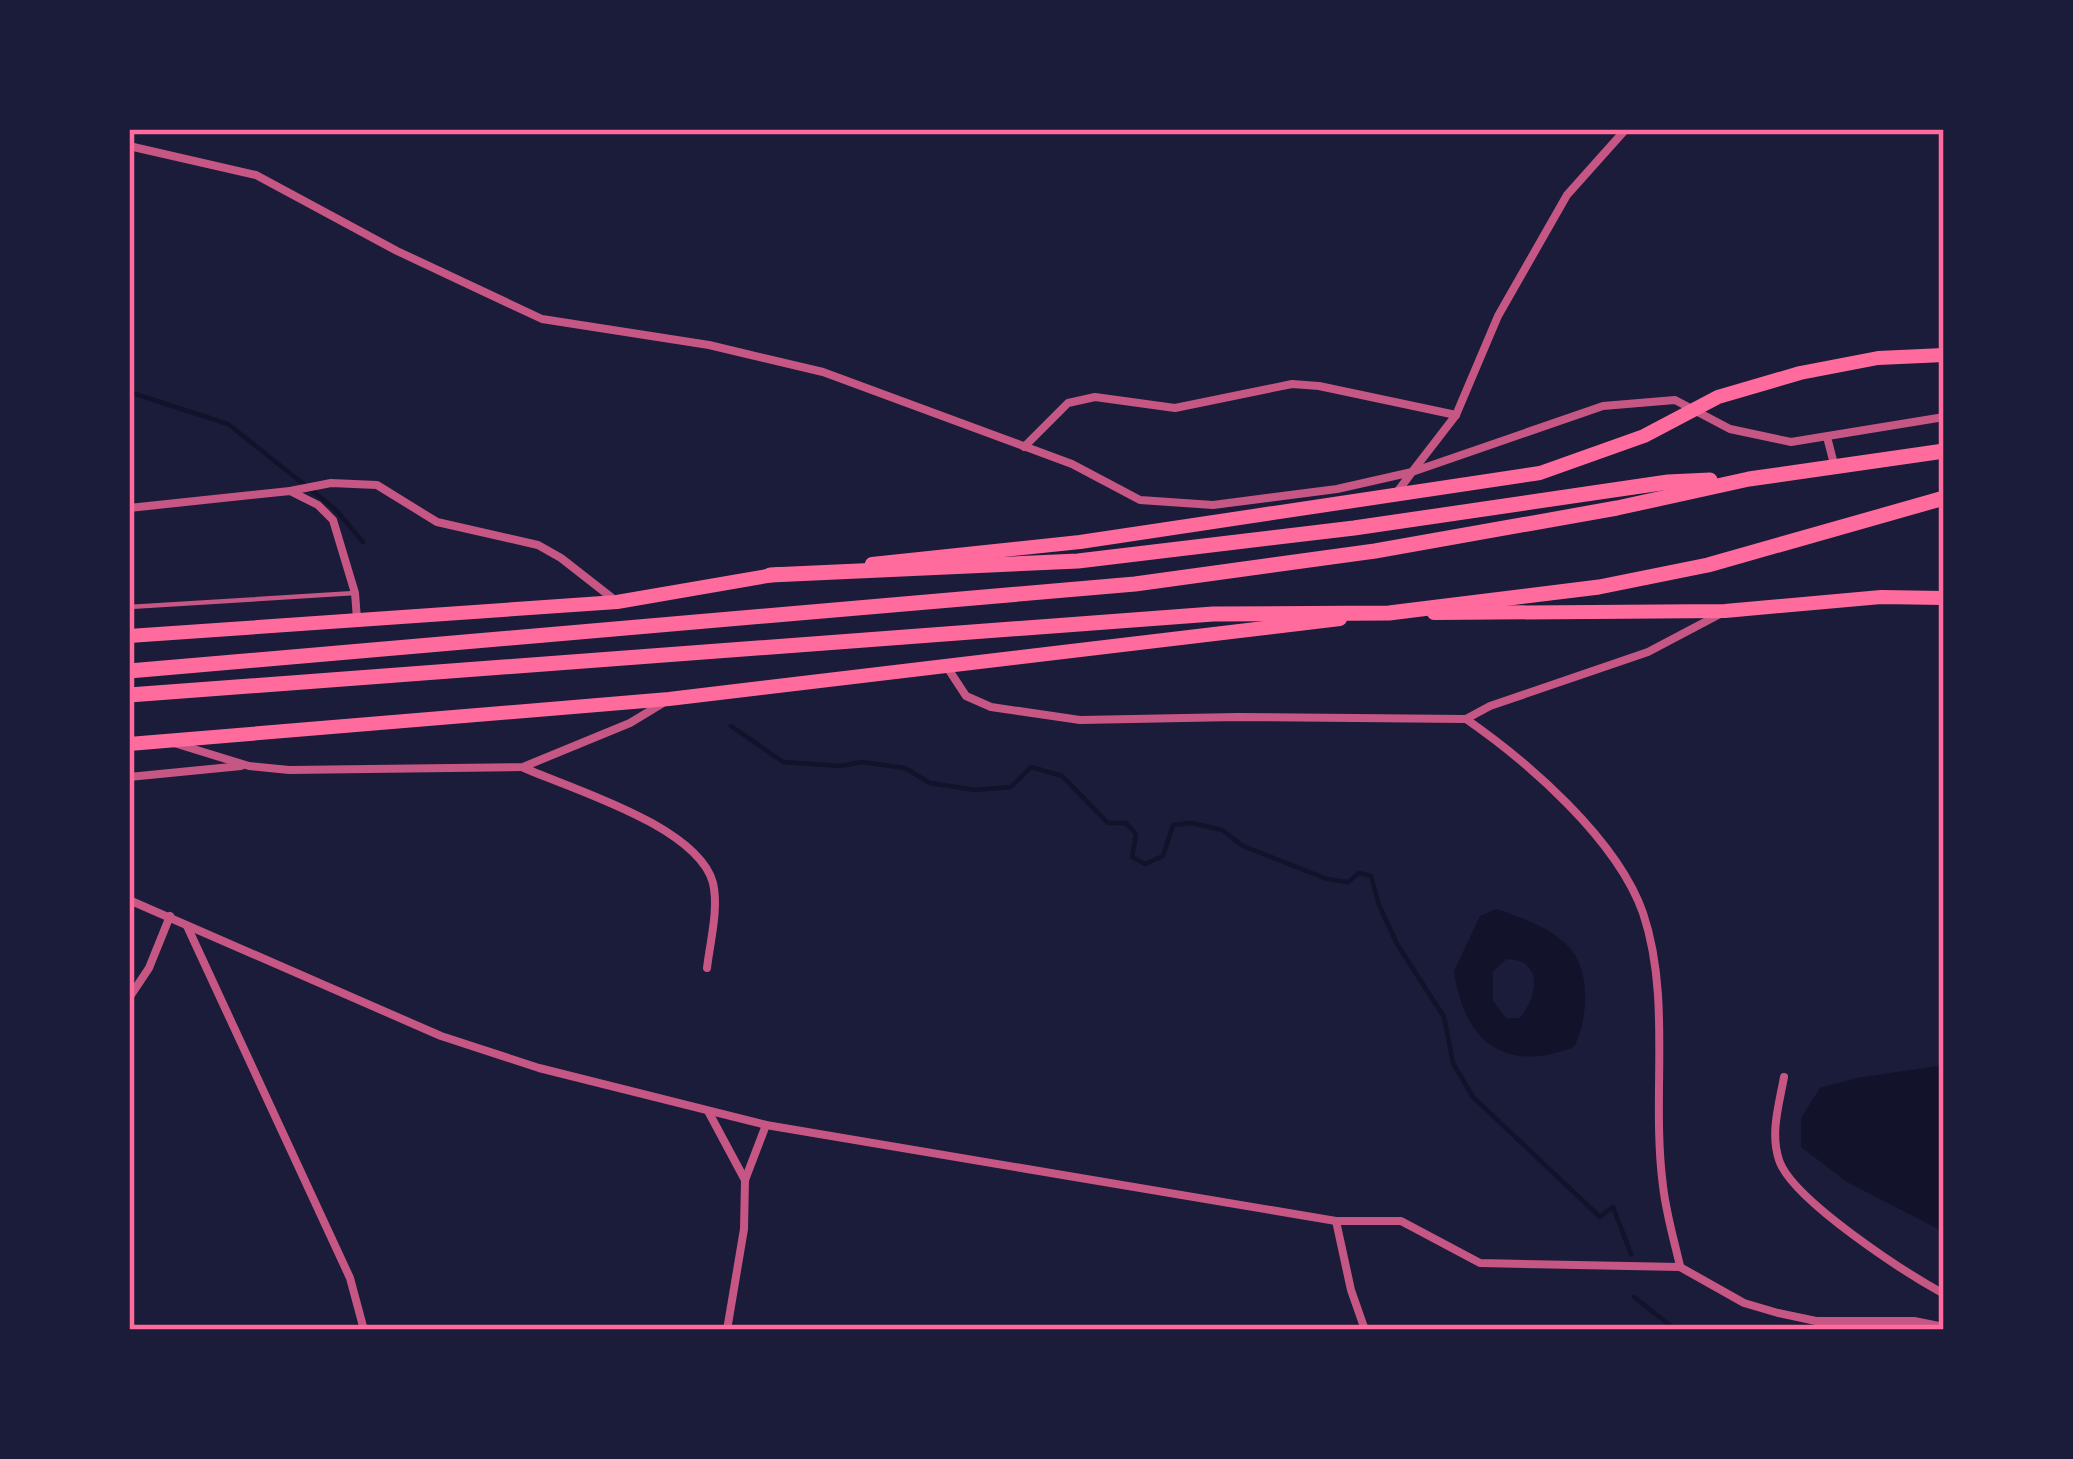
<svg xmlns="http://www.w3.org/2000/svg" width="2073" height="1459" font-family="'Titillium Web',sans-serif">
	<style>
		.water { fill: #12122b; fill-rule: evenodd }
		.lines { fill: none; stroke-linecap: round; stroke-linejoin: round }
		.stream { stroke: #12122b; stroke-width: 4.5 }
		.service { stroke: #c65784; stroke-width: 4.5 }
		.minor { stroke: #c65784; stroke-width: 8 }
		.primary { stroke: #ff6b9d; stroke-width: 14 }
		.motorway { stroke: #ff6b9d; stroke-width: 15 }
		.neatline { fill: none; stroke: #ff6b9d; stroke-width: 4.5 }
	</style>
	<rect width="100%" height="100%" fill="#1b1b3a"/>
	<g class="water">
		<path d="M 1496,909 C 1521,917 1557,930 1573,952 C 1591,977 1587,1022 1574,1047 C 1505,1074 1464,1042 1454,971 L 1480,916 ZM 1507,959 C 1545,960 1537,997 1520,1018 L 1506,1018 L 1493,1001 L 1493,971 Z"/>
		<path d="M 1944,1065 L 1944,1232 L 1847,1182 L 1801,1147 L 1801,1118 L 1820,1088 L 1857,1078 Z"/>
	</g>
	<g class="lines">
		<g class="stream">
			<path d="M 129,392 L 228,424 L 335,509 L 363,542"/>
			<path d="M 731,726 L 783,762 L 840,766 L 862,762 L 905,768 L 930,783 L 975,790 L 1011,787 L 1031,767 L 1062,776 L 1108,823 L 1126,823 L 1136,834 L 1132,857 L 1145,864 L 1163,856 L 1173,825 L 1192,823 L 1222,830 L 1243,846 L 1327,879 L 1348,882 L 1359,873 L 1371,876 L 1379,905 L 1397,944 L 1444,1017 L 1453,1063 L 1473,1097 L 1600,1217 L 1613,1207 L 1631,1254"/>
			<path d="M 1634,1297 L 1676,1330"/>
		</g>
		<path class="service" d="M 129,607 L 355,593"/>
		<g class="minor">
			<path d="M 129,146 L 256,175 L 397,251 L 542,319 L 709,345 L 823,372 L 1072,464 L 1140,500 L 1213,505 L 1337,489 L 1412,472 L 1456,415 L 1498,316 L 1567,195 L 1626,129"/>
			<path d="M 1827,437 L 1834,464"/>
			<path d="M 1024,447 L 1068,403 L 1095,397 L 1175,408 L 1292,384 L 1319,386 L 1456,415"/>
			<path d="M 290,491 L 331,483 L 377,485 L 437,522 L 538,545 L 561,558 L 616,601"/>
			<path d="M 1395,495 L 1412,472 L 1603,406 L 1675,400 L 1730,429 L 1791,442 L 1944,417"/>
			<path d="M 129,508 L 290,491 L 318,505 L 333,520 L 355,593 L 357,619"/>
			<path d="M 947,667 L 966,696 L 991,707 L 1080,720 L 1237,717 L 1466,719 L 1490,706 L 1648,652 L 1720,614"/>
			<path d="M 1466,719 C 1528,762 1617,839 1643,913 C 1672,999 1651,1096 1663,1186 C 1666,1213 1674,1240 1680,1266"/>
			<path d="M 174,743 L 249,766 L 289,770 L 523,767 L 630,723 L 663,703"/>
			<path d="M 524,768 C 575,790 698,827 713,883 C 719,909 710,942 707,968"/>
			<path d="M 129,777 L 241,766"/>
			<path d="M 129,900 L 441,1036 L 539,1068 L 766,1125 L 1336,1221 L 1401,1221 L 1480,1263 L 1680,1267 L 1744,1303 L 1778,1313 L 1816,1321 L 1914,1321 L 1944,1327"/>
			<path d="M 187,926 L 350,1278 L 364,1330"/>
			<path d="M 129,998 L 149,968 L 170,916"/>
			<path d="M 1784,1077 C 1779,1105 1770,1133 1779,1160 C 1792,1200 1906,1273 1944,1294"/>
			<path d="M 708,1111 L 745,1180"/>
			<path d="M 1336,1221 L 1351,1290 L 1365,1330"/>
			<path d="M 727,1330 L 744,1229 L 745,1180 L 766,1125"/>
		</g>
		<g class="primary">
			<path d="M 872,564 L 1080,542 L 1540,473 L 1644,436 L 1718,397 L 1800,373 L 1878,358 L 1944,355"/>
			<path d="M 1434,613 L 1725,611 L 1881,597 L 1944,598"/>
			<path d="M 129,636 L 617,602 L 779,574"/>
			<path d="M 129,744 L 669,699 L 1340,619"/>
		</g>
		<g class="motorway">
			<path d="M 770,575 L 1078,561 L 1354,528 L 1668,482 L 1710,480"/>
			<path d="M 129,671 L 1135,584 L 1375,551 L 1617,508 L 1749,479 L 1944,451"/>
			<path d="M 129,695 L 1213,614 L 1389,613 L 1599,587 L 1708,565 L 1944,498"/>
		</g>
	</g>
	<rect width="2073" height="1459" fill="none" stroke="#1b1b3a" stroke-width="264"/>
	<rect x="132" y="132" width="1809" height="1195" class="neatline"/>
</svg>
